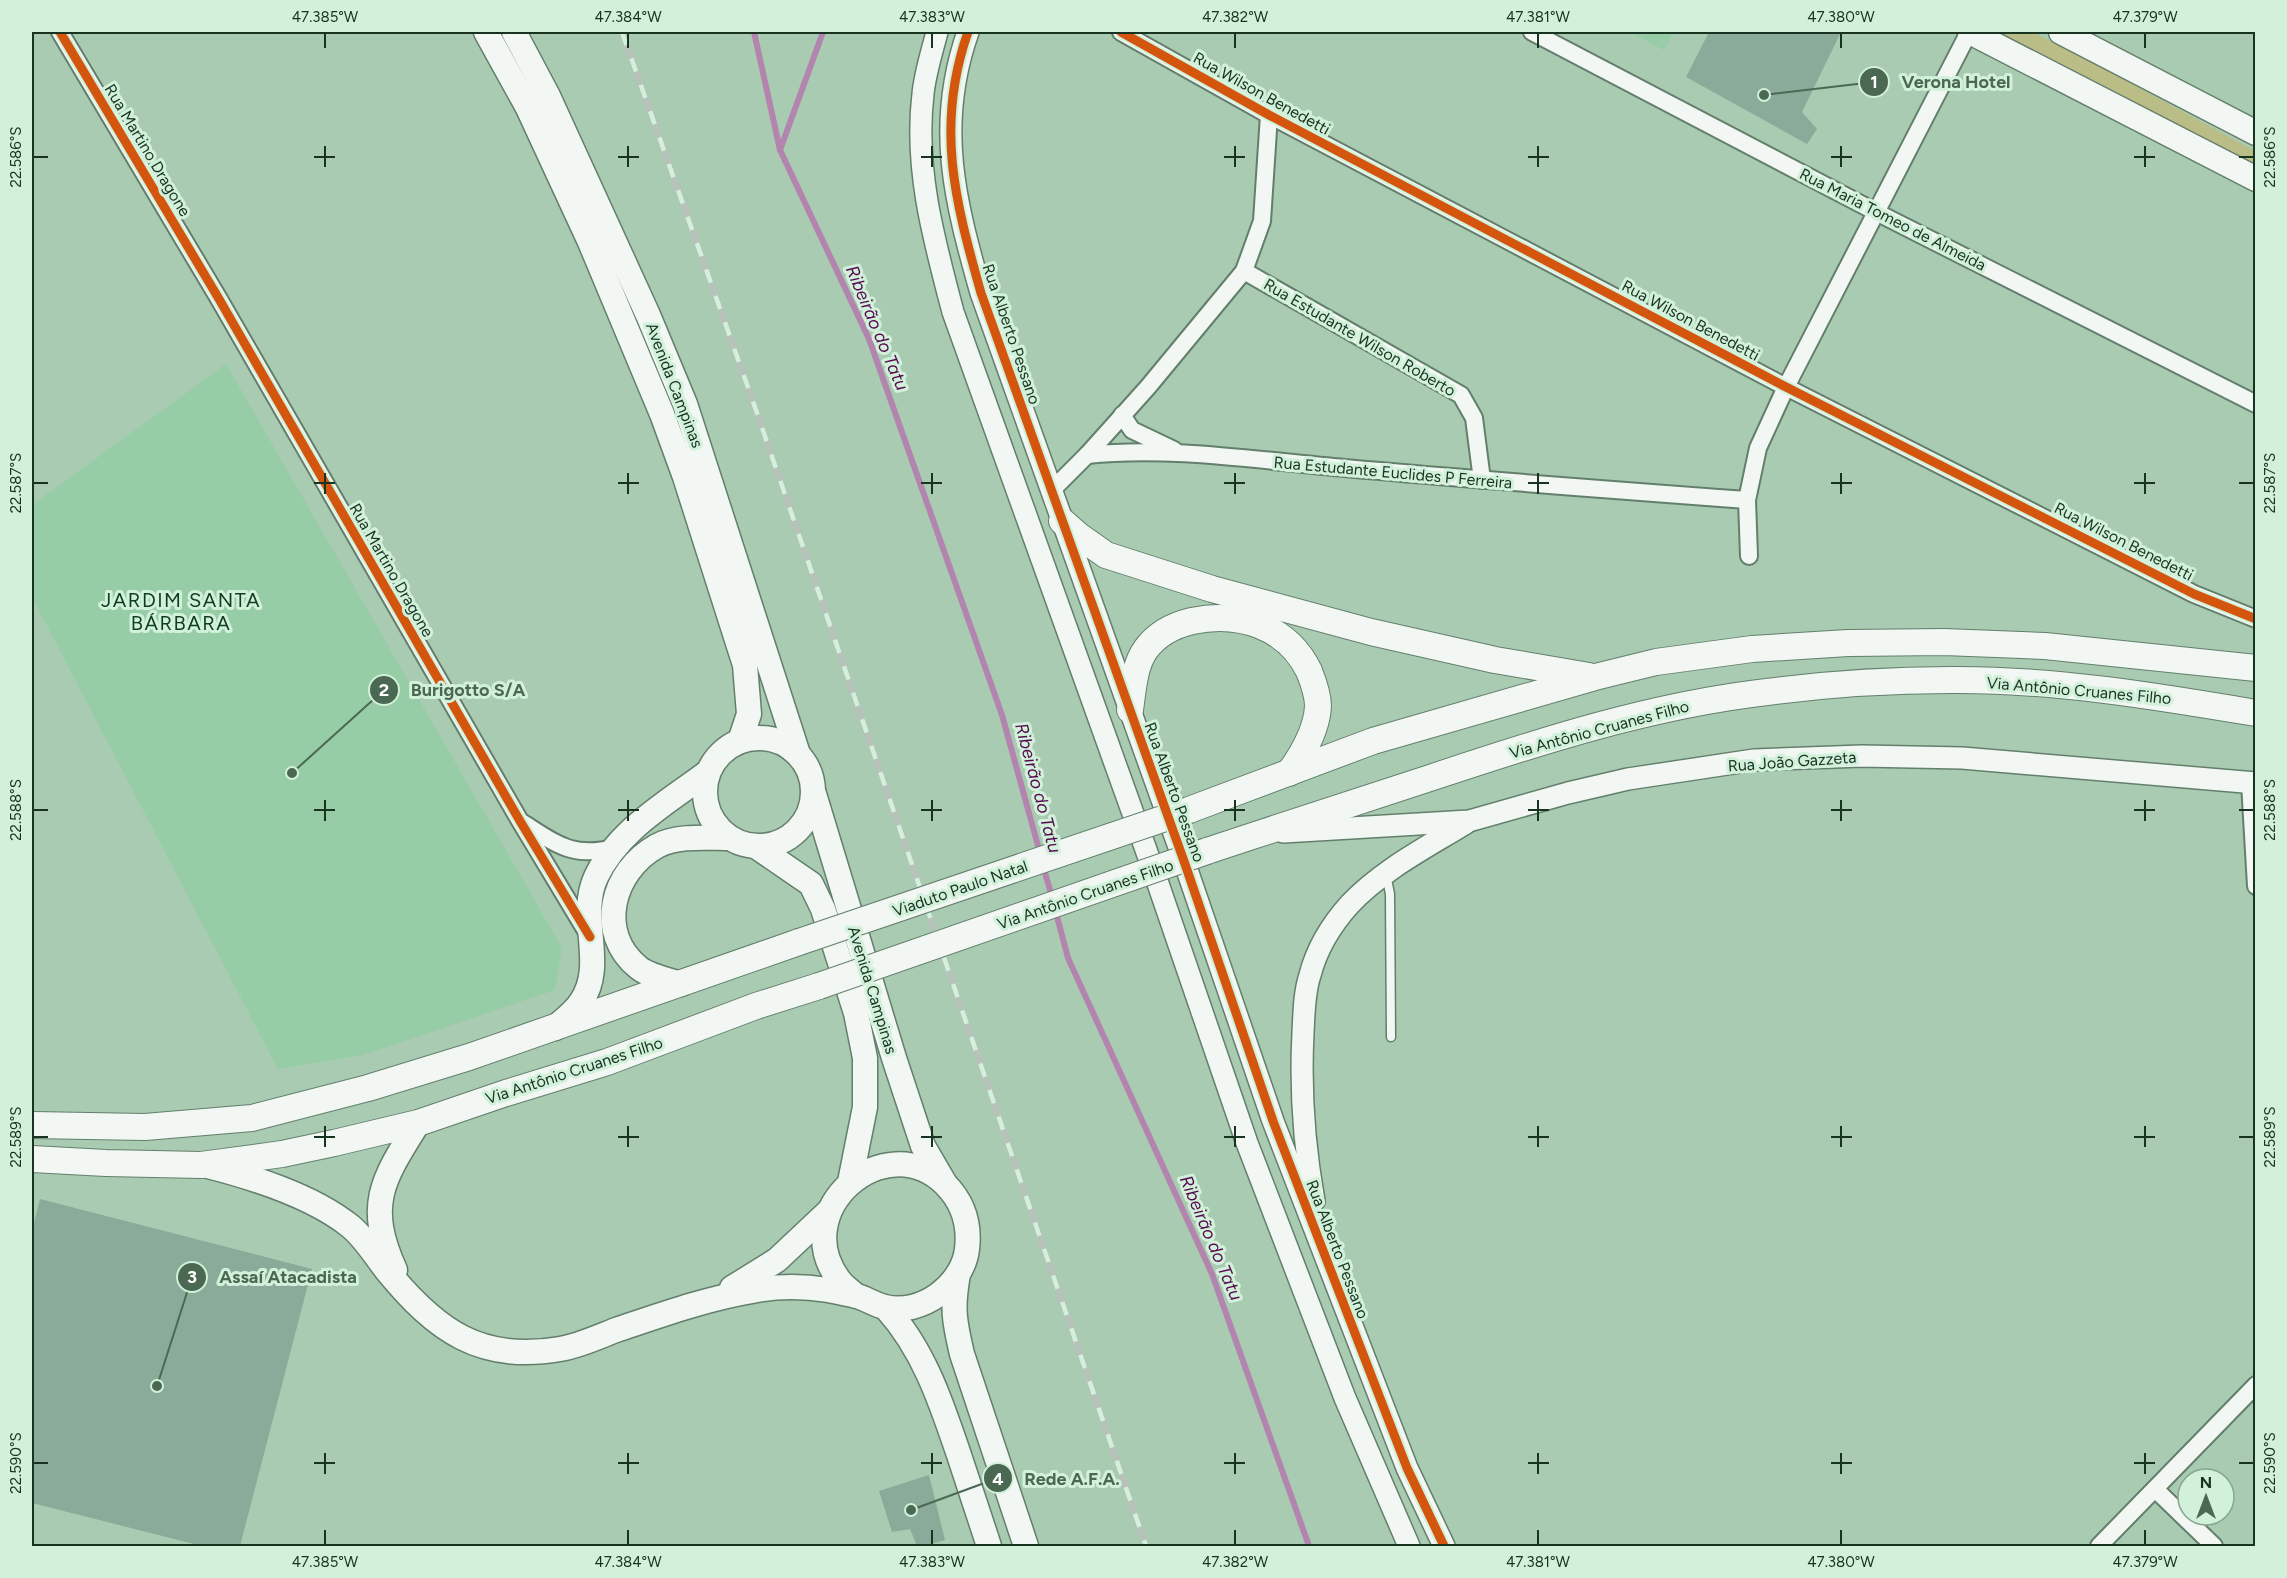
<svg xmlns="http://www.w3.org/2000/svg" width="2287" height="1578" font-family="Figtree,sans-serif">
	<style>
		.built { fill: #97cda6 }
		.green { fill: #bbbd87 }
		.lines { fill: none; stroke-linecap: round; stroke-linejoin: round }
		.stream { stroke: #b385ae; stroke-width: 6 }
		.building { fill: #8bab9a }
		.service-casing { stroke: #637f6c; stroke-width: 11 }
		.minor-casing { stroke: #637f6c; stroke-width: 20 }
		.tertiary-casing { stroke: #637f6c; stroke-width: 24 }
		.secondary-casing { stroke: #637f6c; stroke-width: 27 }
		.primary-casing { stroke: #637f6c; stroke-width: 28 }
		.service { stroke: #f2f7f3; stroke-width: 8 }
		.minor { stroke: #f2f7f3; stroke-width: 16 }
		.tertiary { stroke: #f2f7f3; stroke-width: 21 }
		.secondary { stroke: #f2f7f3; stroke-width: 24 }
		.primary { stroke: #f2f7f3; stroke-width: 26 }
		.rail-casing { stroke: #b7c2ba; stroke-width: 7 }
		.rail { stroke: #d2f1da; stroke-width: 4.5; stroke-dasharray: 14; stroke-linecap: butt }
		.primary-bridge-casing { stroke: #637f6c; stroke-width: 28; stroke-linecap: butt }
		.primary-bridge { stroke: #f2f7f3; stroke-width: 26 }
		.cycleway-casing { stroke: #d2f1da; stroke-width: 13 }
		.cycleway { stroke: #d3550e; stroke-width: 9 }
		.ticks { fill: none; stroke: #193321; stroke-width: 2 }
		.labels { text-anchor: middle; stroke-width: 6; stroke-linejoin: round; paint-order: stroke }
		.street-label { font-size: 16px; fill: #193321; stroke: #d2f1da }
		.water-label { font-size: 18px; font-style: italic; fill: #570950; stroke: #d2f1da }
		.quarter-label { font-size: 20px; letter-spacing: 1.5px; fill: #0d3e20; stroke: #d2f1da }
		.leader { fill: none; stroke: #4b6853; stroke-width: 2 }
		.callout-dot { fill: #4b6853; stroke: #d2f1da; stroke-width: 2 }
		.mark-label { font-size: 18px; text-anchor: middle; font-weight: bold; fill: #fff }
		.callout-label { font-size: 18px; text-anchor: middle; font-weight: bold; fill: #4b6853; stroke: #d2f1da; stroke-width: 6; stroke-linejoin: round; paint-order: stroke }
		.neatline { fill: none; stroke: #193321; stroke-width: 2 }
		.ticks-label { font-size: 15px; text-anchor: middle; fill: #193321 }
	</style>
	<rect width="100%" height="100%" fill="#a8cbb1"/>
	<g class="built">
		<path d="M 1629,32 L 1674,32 L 1664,50 Z"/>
		<path d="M 226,364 L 562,948 L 555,990 L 363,1055 L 278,1069 L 32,597 L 32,505 Z"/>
	</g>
	<path class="green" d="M 1998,32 L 2032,32 L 2070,50 L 2255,151 L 2255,166 Z"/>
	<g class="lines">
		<g class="stream">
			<path d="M 754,32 L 780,150 L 869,339 L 1002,715 L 1040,853"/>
			<path d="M 780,150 L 823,32"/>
			<path d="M 1043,866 L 1053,900"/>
			<path d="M 1055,909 L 1068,958 L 1212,1274 L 1309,1546"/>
		</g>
	</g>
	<g class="building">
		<path d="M 1709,32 L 1841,32 L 1802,112 L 1817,129 L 1807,144 L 1686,77 Z"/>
		<path d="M 40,1199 L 312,1269 L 240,1546 L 202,1546 L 32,1503 L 32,1230 Z"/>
		<path d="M 929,1475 L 945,1540 L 923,1546 L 917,1546 L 910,1529 L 892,1532 L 879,1491 Z"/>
	</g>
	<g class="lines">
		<defs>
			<path id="service" d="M 1386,874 L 1390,894 L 1391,1037"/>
			<g id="minor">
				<path d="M 60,32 L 219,299 L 520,821 L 588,934"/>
				<path d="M 1121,32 L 1269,115 L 1786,387 L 2194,594 L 2256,619"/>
				<path d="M 1532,32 L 1876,212 L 2256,404"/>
				<path d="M 1244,271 L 1461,395 L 1474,418 L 1482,480"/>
				<path d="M 1122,415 L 1132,430 L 1174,450"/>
				<path d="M 1087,455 C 1171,446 1261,461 1345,468 C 1479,480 1613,490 1747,500"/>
				<path d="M 1051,491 L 1087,455 L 1148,387 L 1244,271 L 1262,221 L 1269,115"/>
				<path d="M 1749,556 L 1747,500 L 1758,448 L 1786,387 L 1969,32"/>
				<path d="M 2250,783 L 2256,886"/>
				<path d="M 523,823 C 558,845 572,858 615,848"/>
				<path d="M 2155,1489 L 2214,1546"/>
				<path d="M 2099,1546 L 2256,1385"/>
			</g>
			<g id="tertiary">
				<path d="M 937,32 C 932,52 925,73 923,94 C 914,169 934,240 953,312 L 1154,872 L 1247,1143 L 1345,1398 L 1409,1546"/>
				<path d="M 968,32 C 935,126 955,201 981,293 L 1185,864 L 1273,1121 L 1407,1468 L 1444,1546"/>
				<path d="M 1283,832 L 1469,821 L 1568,793 L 1628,779 L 1754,760 L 1862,756 L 1962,758 L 2256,783"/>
				<path d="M 1314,1201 C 1304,1145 1300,1090 1303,1033 C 1304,1014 1304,993 1310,975 C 1317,948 1332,924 1350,904 C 1382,870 1427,847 1466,823"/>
			</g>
			<g id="secondary">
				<path d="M 486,32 L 528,108 L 590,242 L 662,414 L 685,477 L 745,665 L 749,714 L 740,741"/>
				<path d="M 514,32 L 548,96 L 648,315 L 685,404 L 798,754"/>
				<path d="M 1970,32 L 2256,179"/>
				<path d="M 2061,32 L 2256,133"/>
				<circle cx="759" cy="792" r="54"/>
				<path d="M 814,794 L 894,1058 L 923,1146 L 944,1182"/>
				<path d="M 757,847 L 811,884 L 823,909 L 856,1013 L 865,1058 L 865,1107 L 850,1182"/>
				<path d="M 681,984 C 669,980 649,976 639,968 C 595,933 612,871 657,846 C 677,835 707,838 729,838"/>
				<path d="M 555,1028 C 563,1020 575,1012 581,1002 C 607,964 577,918 596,877 C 618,830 668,802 708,772"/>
				<path d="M 204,1165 C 252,1177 311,1195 350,1226 C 365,1238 376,1257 388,1272 C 436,1330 480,1363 560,1349 C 579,1346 598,1337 616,1330 C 661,1315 705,1299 752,1291 C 776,1286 804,1286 828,1290 C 838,1292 848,1294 857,1296 C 867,1299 875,1305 885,1307 C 921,1316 963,1285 967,1249 C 970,1224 963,1202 945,1184 C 884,1125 787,1211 839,1280 C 843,1286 851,1291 856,1296"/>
				<path d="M 395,1270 C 365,1204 383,1179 418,1123"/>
				<path d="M 958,1274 C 952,1308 954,1320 962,1354 L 1026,1546"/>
				<path d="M 732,1288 L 777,1260 L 828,1212"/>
				<path d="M 886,1308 C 924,1350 941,1402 959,1455 C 969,1485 979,1516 989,1546"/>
			</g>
			<g id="primary">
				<path d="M 1062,521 L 1079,536 L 1106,555 L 1212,589 L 1371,632 L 1495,660 L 1589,676"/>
				<path d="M 1130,710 C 1133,690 1134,665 1146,649 C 1157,634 1175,625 1192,621 C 1239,611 1287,626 1309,671 C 1313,681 1318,695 1318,706 C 1317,729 1302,755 1289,773"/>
				<path d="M 1189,810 L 1373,741 L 1595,677 L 1656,662 L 1752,649 L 1848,643 L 1944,642 L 2045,646 L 2256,668"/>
				<path d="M 1207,851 C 1282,826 1357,802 1433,777 C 1541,741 1653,705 1767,692 C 1828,684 1889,680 1950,680 C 2052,679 2155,696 2256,713"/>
				<path d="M 32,1125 L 145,1127 L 252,1118 L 368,1088 L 469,1057 L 799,942"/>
				<path d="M 32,1159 L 106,1163 L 201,1165 L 282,1154 L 334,1143 L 418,1123 L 506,1093 L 607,1062 L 756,1006 L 819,986"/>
			</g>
		</defs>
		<use href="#service" class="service-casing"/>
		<use href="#minor" class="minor-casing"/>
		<use href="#tertiary" class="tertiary-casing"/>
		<use href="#secondary" class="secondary-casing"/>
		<use href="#primary" class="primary-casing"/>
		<use href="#service" class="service"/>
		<use href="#minor" class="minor"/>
		<use href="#tertiary" class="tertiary"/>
		<use href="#secondary" class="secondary"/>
		<use href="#primary" class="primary"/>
		<defs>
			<path id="rail" d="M 622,32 L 756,410 L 1146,1546"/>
		</defs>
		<use href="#rail" class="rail-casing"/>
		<use href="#rail" class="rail"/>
		<defs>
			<g id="primary-bridge">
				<path d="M 799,942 L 1189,810"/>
				<path d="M 819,986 L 1207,851"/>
			</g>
		</defs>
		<use href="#primary-bridge" class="primary-bridge-casing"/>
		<use href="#primary-bridge" class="primary-bridge"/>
		<defs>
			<g id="cycleway">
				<path d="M 60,32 L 219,299 L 520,821 L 590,937"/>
				<path d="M 968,32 C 935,126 955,201 981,293 L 1185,864 L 1273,1121 L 1407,1468 L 1444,1546"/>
				<path d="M 1121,32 L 1269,115 L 1786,387 L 2194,594 L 2256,619"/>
			</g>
		</defs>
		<use href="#cycleway" class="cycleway-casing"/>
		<use href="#cycleway" class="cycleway"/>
	</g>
	<path class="ticks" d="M 325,33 L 325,48M 628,33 L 628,48M 932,33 L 932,48M 1235,33 L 1235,48M 1538,33 L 1538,48M 1841,33 L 1841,48M 2145,33 L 2145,48M 325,146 L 325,167M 628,146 L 628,167M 932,146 L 932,167M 1235,146 L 1235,167M 1538,146 L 1538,167M 1841,146 L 1841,167M 2145,146 L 2145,167M 33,157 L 48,157M 314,157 L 335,157M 618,157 L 639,157M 921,157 L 942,157M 1224,157 L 1245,157M 1528,157 L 1549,157M 1831,157 L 1852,157M 2134,157 L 2155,157M 2239,157 L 2254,157M 325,473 L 325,494M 628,473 L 628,494M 932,473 L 932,494M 1235,473 L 1235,494M 1538,473 L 1538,494M 1841,473 L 1841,494M 2145,473 L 2145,494M 33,483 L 48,483M 314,483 L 335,483M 618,483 L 639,483M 921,483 L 942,483M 1224,483 L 1245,483M 1528,483 L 1549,483M 1831,483 L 1852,483M 2134,483 L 2155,483M 2239,483 L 2254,483M 325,800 L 325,821M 628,800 L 628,821M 932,800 L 932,821M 1235,800 L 1235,821M 1538,800 L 1538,821M 1841,800 L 1841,821M 2145,800 L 2145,821M 33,810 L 48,810M 314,810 L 335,810M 618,810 L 639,810M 921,810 L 942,810M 1224,810 L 1245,810M 1528,810 L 1549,810M 1831,810 L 1852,810M 2134,810 L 2155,810M 2239,810 L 2254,810M 325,1126 L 325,1147M 628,1126 L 628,1147M 932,1126 L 932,1147M 1235,1126 L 1235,1147M 1538,1126 L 1538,1147M 1841,1126 L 1841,1147M 2145,1126 L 2145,1147M 33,1137 L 48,1137M 314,1137 L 335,1137M 618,1137 L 639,1137M 921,1137 L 942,1137M 1224,1137 L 1245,1137M 1528,1137 L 1549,1137M 1831,1137 L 1852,1137M 2134,1137 L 2155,1137M 2239,1137 L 2254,1137M 325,1453 L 325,1474M 628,1453 L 628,1474M 932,1453 L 932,1474M 1235,1453 L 1235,1474M 1538,1453 L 1538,1474M 1841,1453 L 1841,1474M 2145,1453 L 2145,1474M 33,1463 L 48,1463M 314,1463 L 335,1463M 618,1463 L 639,1463M 921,1463 L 942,1463M 1224,1463 L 1245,1463M 1528,1463 L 1549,1463M 1831,1463 L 1852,1463M 2134,1463 L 2155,1463M 2239,1463 L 2254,1463M 325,1530 L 325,1545M 628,1530 L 628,1545M 932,1530 L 932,1545M 1235,1530 L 1235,1545M 1538,1530 L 1538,1545M 1841,1530 L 1841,1545M 2145,1530 L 2145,1545"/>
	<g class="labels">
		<g class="street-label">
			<text transform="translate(1262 93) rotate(29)" y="6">Rua Wilson Benedetti</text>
			<text transform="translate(148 150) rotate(59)" y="6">Rua Martino Dragone</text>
			<text transform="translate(1893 219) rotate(27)" y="6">Rua Maria Tomeo de Almeida</text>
			<text transform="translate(1691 320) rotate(28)" y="6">Rua Wilson Benedetti</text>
			<text transform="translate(1012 334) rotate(71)" y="6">Rua Alberto Pessano</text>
			<text transform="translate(1360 337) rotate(30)" y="6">Rua Estudante Wilson Roberto</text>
			<text transform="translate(675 385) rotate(69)" y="6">Avenida Campinas</text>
			<text transform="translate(1393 472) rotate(5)" y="6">Rua Estudante Euclides P Ferreira</text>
			<text transform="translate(2124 541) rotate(27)" y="6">Rua Wilson Benedetti</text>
			<text transform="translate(392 570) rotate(60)" y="6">Rua Martino Dragone</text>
			<text transform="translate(2079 690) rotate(5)" y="6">Via Antônio Cruanes Filho</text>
			<text transform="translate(1599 729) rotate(-15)" y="6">Via Antônio Cruanes Filho</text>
			<text transform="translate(1792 761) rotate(-4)" y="6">Rua João Gazzeta</text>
			<text transform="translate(1175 792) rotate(70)" y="6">Rua Alberto Pessano</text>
			<text transform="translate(960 888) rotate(-19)" y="6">Viaduto Paulo Natal</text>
			<text transform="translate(1085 894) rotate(-19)" y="6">Via Antônio Cruanes Filho</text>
			<text transform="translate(873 990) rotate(73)" y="6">Avenida Campinas</text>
			<text transform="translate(574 1070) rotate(-18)" y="6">Via Antônio Cruanes Filho</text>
			<text transform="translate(1338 1249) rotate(69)" y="6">Rua Alberto Pessano</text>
		</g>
		<g class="water-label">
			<text transform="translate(877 328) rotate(67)" y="6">Ribeirão do Tatu</text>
			<text transform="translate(1038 788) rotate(75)" y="6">Ribeirão do Tatu</text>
			<text transform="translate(1211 1238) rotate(67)" y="6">Ribeirão do Tatu</text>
		</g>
		<g class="quarter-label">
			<text x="181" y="607">JARDIM SANTA<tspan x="181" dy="23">BÁRBARA</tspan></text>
		</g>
	</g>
	<path class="leader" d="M1764 95L1874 82M292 773L384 690M157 1386L192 1277M911 1510L998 1478"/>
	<g class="callout-dot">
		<circle cx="1764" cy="95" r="6"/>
		<circle cx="292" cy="773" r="6"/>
		<circle cx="157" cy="1386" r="6"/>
		<circle cx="911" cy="1510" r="6"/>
		<circle cx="1874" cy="82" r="15"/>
		<circle cx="384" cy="690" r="15"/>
		<circle cx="192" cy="1277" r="15"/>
		<circle cx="998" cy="1478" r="15"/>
	</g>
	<g class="mark-label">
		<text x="1874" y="88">1</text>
		<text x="384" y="696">2</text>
		<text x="192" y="1283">3</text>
		<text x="998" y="1485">4</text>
	</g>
	<g class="callout-label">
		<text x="1956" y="88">Verona Hotel</text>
		<text x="468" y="696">Burigotto S/A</text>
		<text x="288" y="1283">Assaí Atacadista</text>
		<text x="1072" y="1485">Rede A.F.A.</text>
	</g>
	<rect width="2287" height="1578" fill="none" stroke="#d2f1da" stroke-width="66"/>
	<g transform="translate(2206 1497)"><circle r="28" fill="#d2f1da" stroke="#88a590" stroke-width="1.5"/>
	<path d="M0-4.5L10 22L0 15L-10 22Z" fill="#4b6853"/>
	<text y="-9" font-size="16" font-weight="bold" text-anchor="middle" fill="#193321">N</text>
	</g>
	<rect x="33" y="33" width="2221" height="1512" class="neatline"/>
	<g class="ticks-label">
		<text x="325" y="22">47.385°W</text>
		<text x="628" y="22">47.384°W</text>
		<text x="932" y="22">47.383°W</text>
		<text x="1235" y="22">47.382°W</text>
		<text x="1538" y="22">47.381°W</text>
		<text x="1841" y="22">47.380°W</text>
		<text x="2145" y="22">47.379°W</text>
		<text transform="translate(16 157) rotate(-90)" y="5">22.586°S</text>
		<text transform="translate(2270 157) rotate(-90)" y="5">22.586°S</text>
		<text transform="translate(16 483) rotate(-90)" y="5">22.587°S</text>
		<text transform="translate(2270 483) rotate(-90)" y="5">22.587°S</text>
		<text transform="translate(16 810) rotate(-90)" y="5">22.588°S</text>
		<text transform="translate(2270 810) rotate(-90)" y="5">22.588°S</text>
		<text transform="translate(16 1137) rotate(-90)" y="5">22.589°S</text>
		<text transform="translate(2270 1137) rotate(-90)" y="5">22.589°S</text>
		<text transform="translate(16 1463) rotate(-90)" y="5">22.590°S</text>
		<text transform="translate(2270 1463) rotate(-90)" y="5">22.590°S</text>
		<text x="325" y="1567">47.385°W</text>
		<text x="628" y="1567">47.384°W</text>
		<text x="932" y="1567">47.383°W</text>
		<text x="1235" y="1567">47.382°W</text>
		<text x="1538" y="1567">47.381°W</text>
		<text x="1841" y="1567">47.380°W</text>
		<text x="2145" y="1567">47.379°W</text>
	</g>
</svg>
